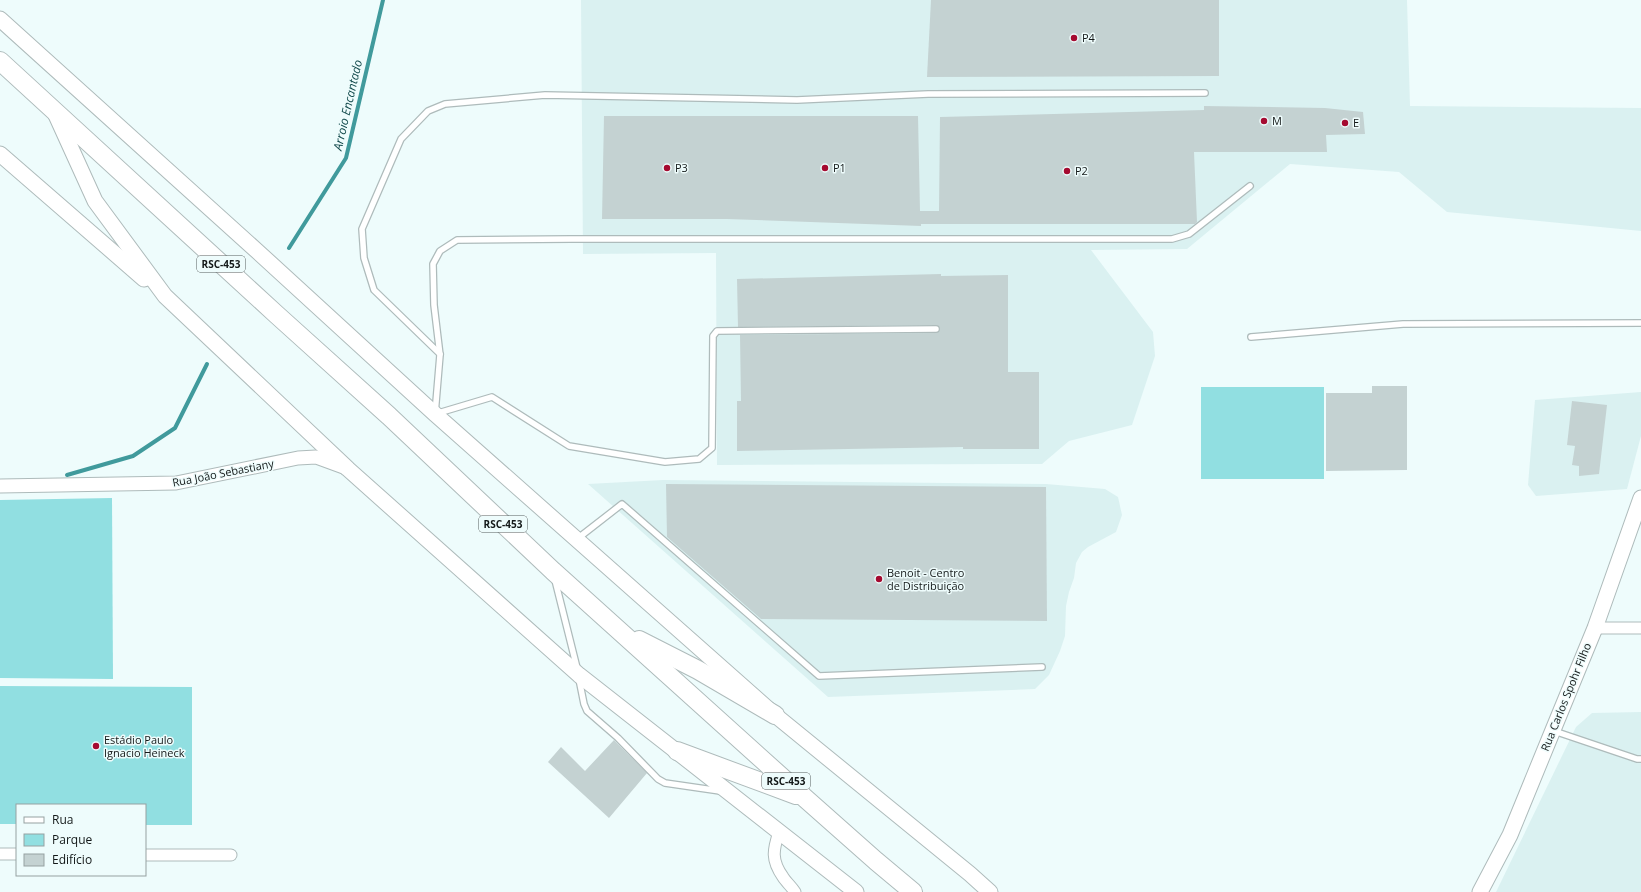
<svg xmlns="http://www.w3.org/2000/svg" width="1641" height="892" font-family="'Open Sans',sans-serif">
	<style>
		.built { fill: #daf1f1 }
		.green { fill: #91dfe1 }
		.lines { fill: none; stroke-linecap: round; stroke-linejoin: round }
		.stream { stroke: #409a9c; stroke-width: 4 }
		.building { fill: #c4d2d2 }
		.service-casing { stroke: #aebbbb; stroke-width: 8 }
		.minor-casing { stroke: #aebbbb; stroke-width: 13 }
		.tertiary-casing { stroke: #aebbbb; stroke-width: 15 }
		.secondary-casing { stroke: #aebbbb; stroke-width: 17 }
		.trunk-casing { stroke: #aebbbb; stroke-width: 20 }
		.service { stroke: #fff; stroke-width: 5.5 }
		.minor { stroke: #fff; stroke-width: 11 }
		.tertiary { stroke: #fff; stroke-width: 13 }
		.secondary { stroke: #fff; stroke-width: 15 }
		.trunk { stroke: #fff; stroke-width: 18 }
		.poi-dot { fill: #a50a30; stroke: #eefcfc; stroke-width: 1.5 }
		.labels { text-anchor: middle; stroke-width: 3; stroke-linejoin: round; paint-order: stroke }
		.shield { fill: #eefcfc; stroke: #555c5c; stroke-width: 1 }
		.shield-label { font-size: 10px; font-weight: bold; fill: #131818 }
		.poi-label { font-size: 11px; fill: #131818; stroke: #eefcfc; text-anchor: start }
		.street-label { font-size: 11px; fill: #131818; stroke: #eefcfc }
		.water-label { font-size: 12px; font-style: italic; fill: #134a4c; stroke: #eefcfc }
	</style>
	<rect width="100%" height="100%" fill="#eefcfc"/>
	<g class="built">
		<path d="M 581,0 L 1407,0 L 1410,106 L 1641,108 L 1641,231 L 1447,212 L 1399,172 L 1290,164 L 1187,249 L 1091,250 L 1153,332 L 1155,356 L 1132,425 L 1069,441 L 1042,464 L 717,465 L 716,253 L 583,254 Z"/>
		<path d="M 1641,392 L 1641,436 L 1627,489 L 1536,496 L 1528,485 L 1535,400 Z"/>
		<path d="M 663,480 L 1046,484 L 1105,489 L 1118,497 L 1122,515 L 1116,532 L 1088,547 L 1082,552 L 1076,563 L 1074,578 L 1069,592 L 1066,606 L 1065,636 L 1060,651 L 1049,675 L 1035,689 L 828,697 L 588,484 Z"/>
		<path d="M 1641,712 L 1641,892 L 1496,892 L 1576,727 L 1592,713 Z"/>
	</g>
	<g class="green">
		<rect x="1201" y="387" width="123" height="92"/>
		<path d="M 112,498 L 113,679 L 0,678 L 0,500 Z"/>
		<path d="M 0,686 L 192,687 L 192,825 L 145,825 L 145,805 L 17,805 L 17,824 L 0,824 Z"/>
	</g>
	<g class="lines">
		<g class="stream">
			<path d="M 289,248 L 346,158 L 383,0"/>
			<path d="M 67,475 L 133,456 L 175,428 L 207,364"/>
		</g>
	</g>
	<g class="building">
		<path d="M 931,0 L 1219,0 L 1219,76 L 927,77 Z"/>
		<path d="M 1204,106 L 1325,108 L 1363,112 L 1365,134 L 1326,135 L 1327,152 L 1194,152 L 1197,222 L 1195,224 L 921,224 L 921,226 L 727,219 L 602,219 L 604,116 L 918,116 L 920,211 L 939,211 L 940,117 L 1204,110 Z"/>
		<path d="M 941,274 L 941,276 L 1008,275 L 1008,372 L 1039,372 L 1039,449 L 963,449 L 963,447 L 737,451 L 737,401 L 741,401 L 740,335 L 936,333 L 939,331 L 940,329 L 936,325 L 738,327 L 737,279 Z"/>
		<path d="M 1372,386 L 1407,386 L 1407,470 L 1326,471 L 1326,393 L 1372,393 Z"/>
		<path d="M 1572,401 L 1607,405 L 1599,474 L 1579,476 L 1579,466 L 1572,465 L 1575,446 L 1567,445 Z"/>
		<path d="M 666,484 L 1046,487 L 1047,621 L 761,619 L 667,537 Z"/>
		<path d="M 614,740 L 647,773 L 609,818 L 548,762 L 561,747 L 585,771 Z"/>
	</g>
	<g class="lines">
		<defs>
			<g id="service">
				<path d="M 936,329 L 717,331 L 713,336 L 712,448 L 699,459 L 665,462 L 569,446 L 492,397 L 435,414 L 440,355 L 434,305 L 433,264 L 440,251 L 457,240 L 571,239 L 1172,239 L 1189,234 L 1250,186"/>
				<path d="M 1251,337 L 1403,324 L 1641,323"/>
				<path d="M 440,354 L 374,290 L 364,258 L 362,229 L 401,139 L 428,111 L 445,104 L 545,95 L 797,100 L 928,94 L 1205,93"/>
				<path d="M 577,539 L 622,504 L 819,676 L 1042,667"/>
				<path d="M 555,580 L 577,668"/>
				<path d="M 579,679 L 584,704 L 587,711 L 618,738 L 658,779 L 665,783 L 720,791"/>
				<path d="M 1554,731 L 1637,759 L 1641,759"/>
			</g>
			<g id="minor">
				<path d="M 1595,628 L 1641,628"/>
				<path d="M 779,832 C 773,850 771,860 783,877 C 786,882 791,886 795,892"/>
				<path d="M 0,854 L 17,854"/>
				<path d="M 145,855 L 231,855"/>
			</g>
			<path id="tertiary" d="M 0,486 L 176,483 L 298,458 L 316,457 L 346,468"/>
			<g id="secondary">
				<path d="M 0,19 L 257,251 L 435,414 L 775,715 L 970,874 L 990,892"/>
				<path d="M 55,113 L 95,201 L 165,296 L 348,469 L 579,675 L 856,892"/>
				<path d="M 0,154 L 144,279"/>
				<path d="M 1480,892 L 1510,835 L 1553,730 L 1595,628 L 1641,498"/>
			</g>
			<g id="trunk">
				<path d="M 0,61 L 277,315 L 389,416 L 553,571 L 806,799 L 876,861 L 913,892"/>
				<path d="M 639,640 L 698,670 L 775,715"/>
				<path d="M 677,751 L 796,795"/>
			</g>
		</defs>
		<use href="#service" class="service-casing"/>
		<use href="#minor" class="minor-casing"/>
		<use href="#tertiary" class="tertiary-casing"/>
		<use href="#secondary" class="secondary-casing"/>
		<use href="#trunk" class="trunk-casing"/>
		<use href="#service" class="service"/>
		<use href="#minor" class="minor"/>
		<use href="#tertiary" class="tertiary"/>
		<use href="#secondary" class="secondary"/>
		<use href="#trunk" class="trunk"/>
	</g>
	<g class="poi-dot">
		<circle cx="1074" cy="38" r="4"/>
		<circle cx="1264" cy="121" r="4"/>
		<circle cx="1345" cy="123" r="4"/>
		<circle cx="667" cy="168" r="4"/>
		<circle cx="825" cy="168" r="4"/>
		<circle cx="1067" cy="171" r="4"/>
		<circle cx="879" cy="579" r="4"/>
		<circle cx="96" cy="746" r="4"/>
	</g>
	<g class="labels">
		<g class="shield">
			<rect x="197" y="256" width="48" height="16" rx="3"/>
			<rect x="479" y="516" width="48" height="16" rx="3"/>
			<rect x="762" y="773" width="48" height="16" rx="3"/>
		</g>
		<g class="shield-label">
			<text x="221" y="268">RSC-453</text>
			<text x="503" y="528">RSC-453</text>
			<text x="786" y="785">RSC-453</text>
		</g>
		<g class="poi-label">
			<text x="1082" y="42">P4</text>
			<text x="1272" y="125">M</text>
			<text x="1353" y="127">E</text>
			<text x="675" y="172">P3</text>
			<text x="833" y="172">P1</text>
			<text x="1075" y="175">P2</text>
			<text x="887" y="577">Benoit - Centro<tspan x="887" dy="13">de Distribuição</tspan></text>
			<text x="104" y="744">Estádio Paulo<tspan x="104" dy="13">Ignacio Heineck</tspan></text>
		</g>
		<g class="street-label">
			<text transform="translate(223 473) rotate(-11)" y="4">Rua João Sebastiany</text>
			<text transform="translate(1566 697) rotate(-68)" y="4">Rua Carlos Spohr Filho</text>
		</g>
		<g class="water-label">
			<text transform="translate(348 105) rotate(-77)" y="4">Arroio Encantado</text>
		</g>
	</g>
	<rect x="16" y="804" width="130" height="72" fill="#eefcfc" stroke="#96a1a1"/>
	<rect x="24" y="817" width="20" height="6" fill="#ffffff" stroke="#96a1a1"/>
	<text x="52" y="824" font-size="12" fill="#131818">Rua</text>
	<rect x="24" y="834" width="20" height="12" fill="#91dfe1" stroke="#96a1a1"/>
	<text x="52" y="844" font-size="12" fill="#131818">Parque</text>
	<rect x="24" y="854" width="20" height="12" fill="#c4d2d2" stroke="#96a1a1"/>
	<text x="52" y="864" font-size="12" fill="#131818">Edifício</text>
</svg>
